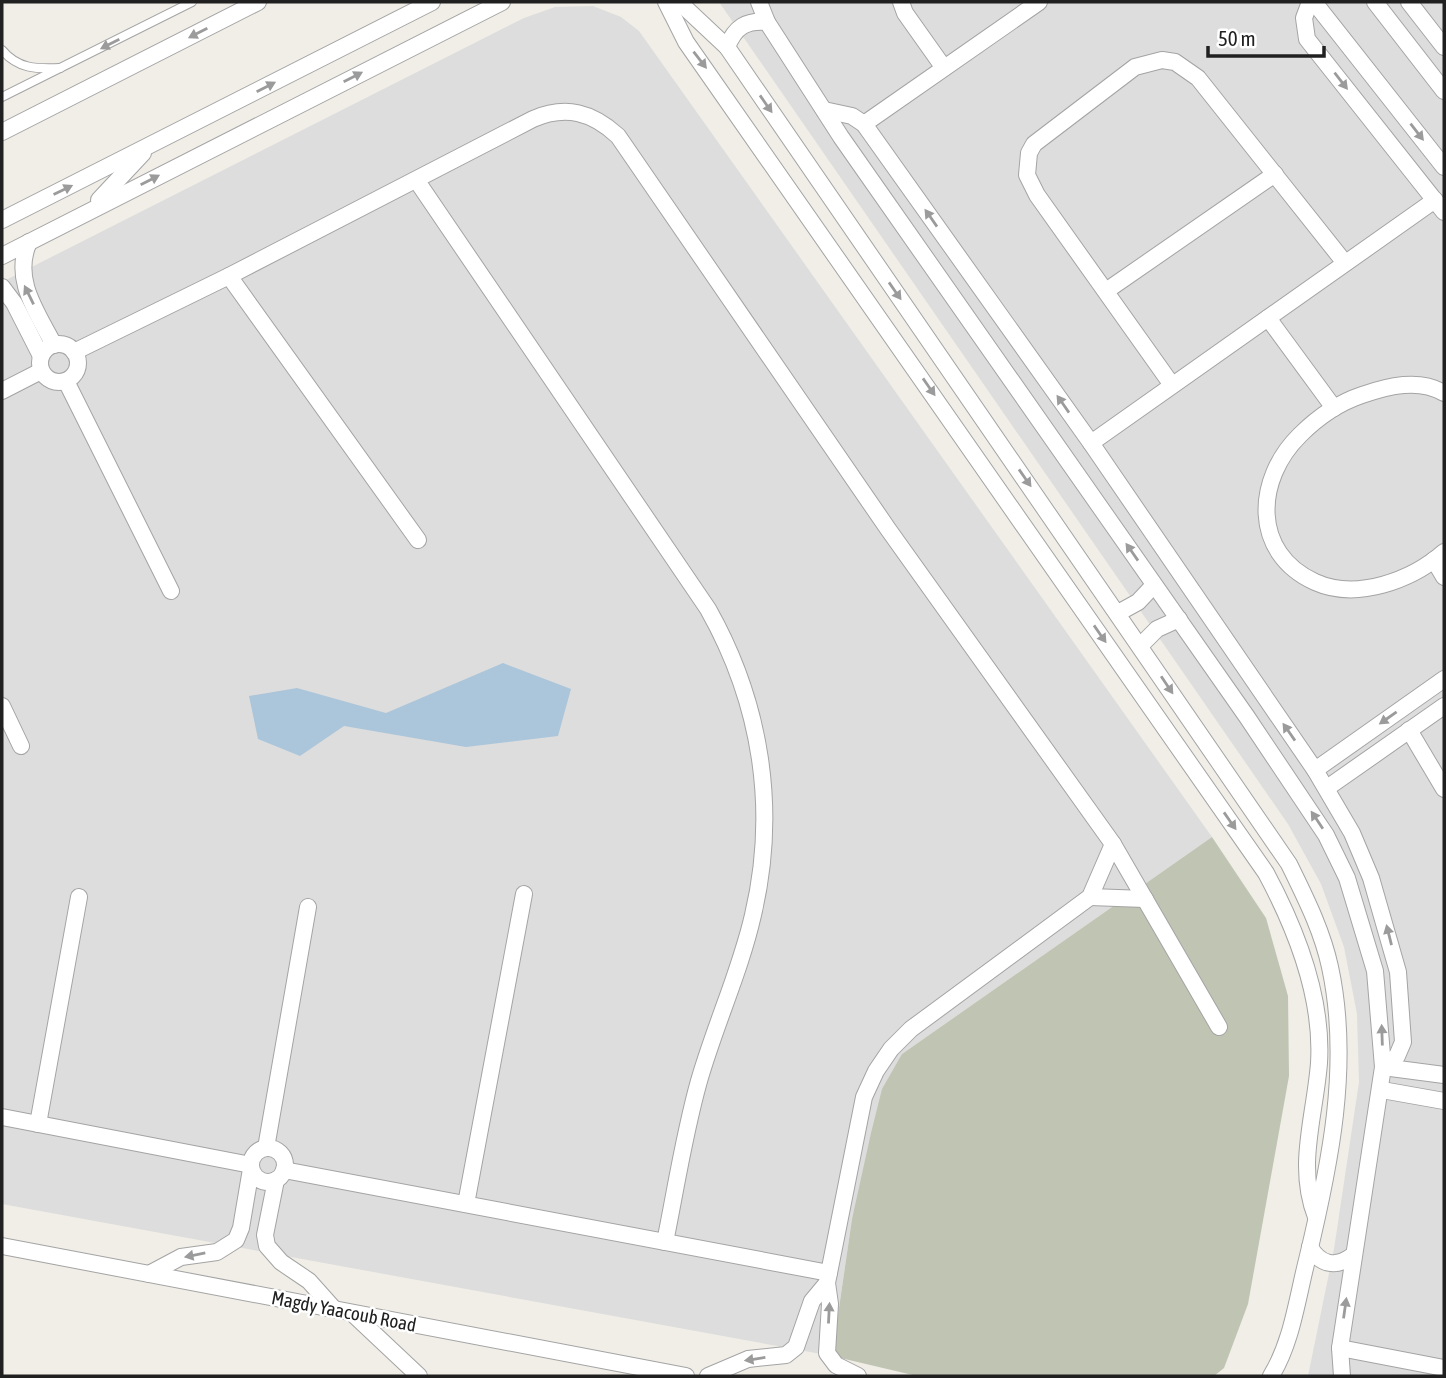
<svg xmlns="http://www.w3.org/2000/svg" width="1446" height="1378" font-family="'Asap Condensed',sans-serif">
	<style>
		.residential { fill: #dedddd }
		.construction { fill: #c0c4b3 }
		.water { fill: #abc6da }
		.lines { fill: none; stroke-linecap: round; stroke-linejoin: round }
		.service-casing { stroke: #a4a4a4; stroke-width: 10 }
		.minor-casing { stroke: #a4a4a4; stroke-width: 18 }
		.service { stroke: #fff; stroke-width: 8 }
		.minor { stroke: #fff; stroke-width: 16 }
		.oneway { fill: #9b9b9b }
		.labels { text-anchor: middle; stroke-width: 5; stroke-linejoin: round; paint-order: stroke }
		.street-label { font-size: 19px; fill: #202020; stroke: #fff }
	</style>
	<rect width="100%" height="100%" fill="#f0eee7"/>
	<g class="residential">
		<path d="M 719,2 L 1444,2 L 1444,1376 L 1308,1376 L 1334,1249 L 1359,1082 L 1357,1014 L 1344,947 L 1321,884 L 1288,824 Z"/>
		<path d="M 593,6 L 621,17 L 639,31 L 1212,837 L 902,1054 L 852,1219 L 832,1356 L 2,1204 L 2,282 L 524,18 L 555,7 Z"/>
	</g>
	<path class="construction" d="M 1212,837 L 1266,918 L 1288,996 L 1289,1076 L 1248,1304 L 1224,1368 L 1214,1376 L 917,1376 L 832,1356 L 852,1219 L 871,1133 L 882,1089 L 902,1054 Z"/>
	<path class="water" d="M 503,663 L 571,689 L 558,736 L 466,747 L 344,726 L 300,756 L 258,739 L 249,696 L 297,688 L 386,713 Z"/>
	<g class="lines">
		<defs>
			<g id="service">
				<path d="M 2,50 C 18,69 36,69 60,68"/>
				<path d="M 2,97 L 192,2"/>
			</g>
			<g id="minor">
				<path d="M 666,2 L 686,42 L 1266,873 C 1296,929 1323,999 1319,1063 C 1315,1116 1296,1166 1316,1217"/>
				<path d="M 679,2 L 727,47 L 1289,864 C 1305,897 1322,930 1330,967 C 1351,1064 1330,1165 1307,1260 C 1297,1299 1292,1342 1271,1376"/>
				<path d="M 759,2 L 767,22 L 841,137 L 1247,717 L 1326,835 L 1347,878 L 1375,971 L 1383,1067 L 1340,1348 L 1342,1376"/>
				<path d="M 901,2 L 905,13 L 944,68"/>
				<path d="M 1310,2 L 1304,18 L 1307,39 L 1444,212"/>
				<path d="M 1314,2 L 1444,167"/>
				<path d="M 1375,2 L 1444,91"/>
				<path d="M 1409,2 L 1444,47"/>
				<path d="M 727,47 C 735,27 746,20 767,22"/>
				<path d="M 824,110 L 852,116 L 864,124 L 1091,443 L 1315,770 L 1352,833 L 1371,878 L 1398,972 L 1403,1042 L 1397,1056 L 1383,1067"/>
				<path d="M 864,124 L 1039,2"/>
				<path d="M 2,132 L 258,2"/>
				<path d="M 417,181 L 708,609 C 761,703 778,809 753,915 C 740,972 715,1025 699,1081 C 684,1134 676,1188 665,1242"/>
				<path d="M 99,200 L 143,153"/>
				<path d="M 2,220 L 432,2"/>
				<path d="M 29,242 C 12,279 37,312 54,345"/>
				<path d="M 2,256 L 502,2"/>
				<path d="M 229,276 L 418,540"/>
				<path d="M 2,287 L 14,303 L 41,356"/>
				<path d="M 1106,291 L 1275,174"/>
				<path d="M 1268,318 L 1334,408"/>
				<circle cx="59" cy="363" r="19"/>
				<path d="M 74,352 L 229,276 L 533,119 C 566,105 592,112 618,136 L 888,529 L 1113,844 L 1219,1027"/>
				<path d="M 66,381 L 171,591"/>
				<path d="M 1172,385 L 1037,195 L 1027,175 L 1029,153 L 1034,144 L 1135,67 L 1162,60 L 1175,62 L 1198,78 L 1345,263"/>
				<path d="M 2,391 L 41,371"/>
				<path d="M 1444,393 C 1419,378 1388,386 1362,395 C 1338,403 1317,418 1300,435 C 1255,479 1251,553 1315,582 C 1357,601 1412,580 1444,552"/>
				<path d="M 1091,443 L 1435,200"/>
				<path d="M 1434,560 L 1444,577"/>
				<path d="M 1118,613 L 1138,602 L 1154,585"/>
				<path d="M 1140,646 L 1157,629 L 1179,619"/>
				<path d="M 2,706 L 21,746"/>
				<path d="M 1409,730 L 1444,789"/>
				<path d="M 1315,770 L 1444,679"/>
				<path d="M 1327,788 L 1444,706"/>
				<path d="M 1090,897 L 1145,899"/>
				<path d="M 1383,1067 L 1444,1075"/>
				<path d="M 1382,1090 L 1444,1101"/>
				<path d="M 2,1117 L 251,1165"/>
				<path d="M 38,1124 L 79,897"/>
				<circle cx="268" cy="1165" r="17"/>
				<path d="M 266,1148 L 308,907"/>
				<path d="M 284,1170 L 829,1273"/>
				<path d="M 276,1180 L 265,1235 L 267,1246 L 281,1262 L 309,1281 L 334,1309"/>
				<path d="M 466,1204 L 524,894"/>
				<path d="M 2,1246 L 686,1376"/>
				<path d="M 1310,1247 C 1320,1265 1336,1268 1352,1256"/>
				<path d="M 149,1274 L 181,1257 L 217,1252 L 236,1240 L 241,1228 L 251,1169"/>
				<path d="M 352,1313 L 419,1376"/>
				<path d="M 1340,1348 L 1444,1368"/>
				<path d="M 708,1376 L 748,1359 L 786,1355 L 796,1347 L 812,1301 L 827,1283"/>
				<path d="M 858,1376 L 836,1365 L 827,1353 L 830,1304 L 827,1283 L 864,1097 L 876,1071 L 891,1049 L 911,1029 L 1090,897 L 1113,844"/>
			</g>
		</defs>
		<use href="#service" class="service-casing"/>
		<use href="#minor" class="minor-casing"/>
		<use href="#service" class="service"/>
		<use href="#minor" class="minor"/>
	</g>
	<defs><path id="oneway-solid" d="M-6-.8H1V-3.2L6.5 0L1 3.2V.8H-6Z" transform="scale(1.75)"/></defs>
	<g class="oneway">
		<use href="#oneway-solid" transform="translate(198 33) rotate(153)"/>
		<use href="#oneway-solid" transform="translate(110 44) rotate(153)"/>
		<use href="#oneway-solid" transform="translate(700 60) rotate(52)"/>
		<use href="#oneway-solid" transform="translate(353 77) rotate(-27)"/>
		<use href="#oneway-solid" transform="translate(1341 81) rotate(52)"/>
		<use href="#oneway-solid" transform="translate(266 87) rotate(-27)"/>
		<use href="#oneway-solid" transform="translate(766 104) rotate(55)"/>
		<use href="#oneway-solid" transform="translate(1417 132) rotate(52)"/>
		<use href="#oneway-solid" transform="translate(150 180) rotate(-27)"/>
		<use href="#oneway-solid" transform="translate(63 190) rotate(-26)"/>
		<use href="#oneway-solid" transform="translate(931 218) rotate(-125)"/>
		<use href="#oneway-solid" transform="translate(895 291) rotate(55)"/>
		<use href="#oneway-solid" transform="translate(29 295) rotate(-116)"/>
		<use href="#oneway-solid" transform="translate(929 387) rotate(55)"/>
		<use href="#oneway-solid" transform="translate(1063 404) rotate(-125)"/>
		<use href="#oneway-solid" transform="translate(1025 478) rotate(55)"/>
		<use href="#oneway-solid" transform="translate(1132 552) rotate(-125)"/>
		<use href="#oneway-solid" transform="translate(1100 634) rotate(55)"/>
		<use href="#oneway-solid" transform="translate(1167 685) rotate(56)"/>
		<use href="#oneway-solid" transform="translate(1388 718) rotate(145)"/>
		<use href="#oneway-solid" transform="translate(1289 732) rotate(-125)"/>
		<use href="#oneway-solid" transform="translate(1317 820) rotate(-124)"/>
		<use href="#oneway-solid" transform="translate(1230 821) rotate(55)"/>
		<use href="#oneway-solid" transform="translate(1389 935) rotate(-104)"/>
		<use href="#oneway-solid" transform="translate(1382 1035) rotate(-92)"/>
		<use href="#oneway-solid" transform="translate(195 1255) rotate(169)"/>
		<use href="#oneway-solid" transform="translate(1345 1308) rotate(-82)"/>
		<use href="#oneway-solid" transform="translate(829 1313) rotate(-87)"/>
		<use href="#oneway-solid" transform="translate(755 1359) rotate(171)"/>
	</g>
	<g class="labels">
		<g class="street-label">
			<text transform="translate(344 1311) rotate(11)" y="7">Magdy Yaacoub Road</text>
		</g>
	</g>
	<rect width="1446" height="1378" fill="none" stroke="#202020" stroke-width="7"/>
	<path d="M1208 46v10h116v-10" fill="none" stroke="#202020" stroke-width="3.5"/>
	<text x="1218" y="46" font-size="21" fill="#202020" stroke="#ffffff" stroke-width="5" paint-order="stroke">50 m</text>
</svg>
